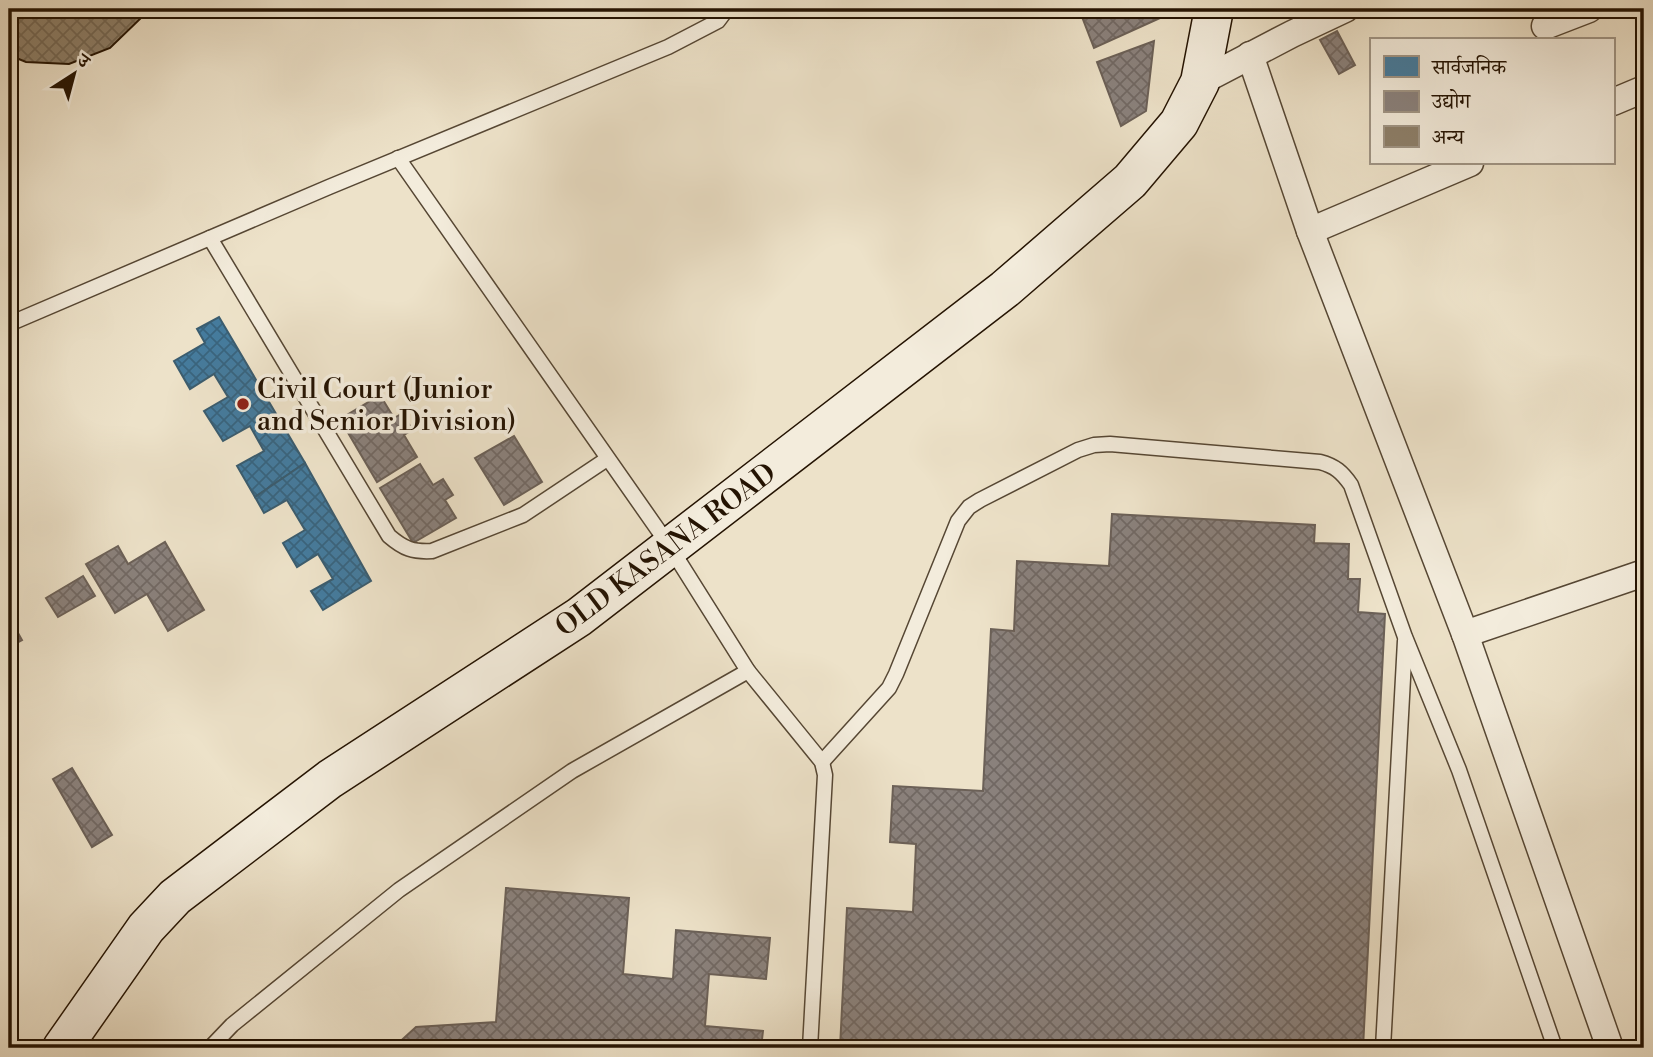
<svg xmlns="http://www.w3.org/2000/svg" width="1653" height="1057" font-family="'Libre Bodoni','Noto Serif Devanagari',serif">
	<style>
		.public { fill: url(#public-cross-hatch); stroke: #3b5c6e; stroke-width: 2 }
		.industry { fill: url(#industry-cross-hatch); stroke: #6b6057; stroke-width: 2 }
		.building { fill: url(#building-cross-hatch); stroke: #241302; stroke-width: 2 }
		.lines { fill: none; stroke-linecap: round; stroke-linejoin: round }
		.lane-casing { stroke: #564734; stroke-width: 17 }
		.street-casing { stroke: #564734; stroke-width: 29 }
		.secondary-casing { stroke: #241302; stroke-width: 41 }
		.lane { stroke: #f3ecdc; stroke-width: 14 }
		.street { stroke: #f3ecdc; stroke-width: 26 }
		.secondary { stroke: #f3ecdc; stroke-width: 38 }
		.poi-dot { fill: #8f2418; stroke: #f3ecdc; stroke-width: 2.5 }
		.labels { text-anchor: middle; stroke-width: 7; stroke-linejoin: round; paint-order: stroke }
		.poi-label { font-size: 28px; fill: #241302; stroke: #f3ecdc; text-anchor: start }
		.street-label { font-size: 28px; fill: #241302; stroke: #f3ecdc }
	</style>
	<defs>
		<pattern id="public-cross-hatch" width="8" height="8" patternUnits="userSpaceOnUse" patternTransform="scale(1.75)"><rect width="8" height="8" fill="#457b9d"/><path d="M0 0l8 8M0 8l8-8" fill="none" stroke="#39647e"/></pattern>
		<pattern id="industry-cross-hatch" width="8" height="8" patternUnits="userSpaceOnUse" patternTransform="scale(1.75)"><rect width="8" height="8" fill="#8a817c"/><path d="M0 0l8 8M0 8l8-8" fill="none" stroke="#716863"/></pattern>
		<pattern id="building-cross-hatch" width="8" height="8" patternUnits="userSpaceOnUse" patternTransform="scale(1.75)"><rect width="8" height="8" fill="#8d7f69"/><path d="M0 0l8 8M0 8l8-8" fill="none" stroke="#736754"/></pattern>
	</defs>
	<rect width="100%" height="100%" fill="#ede2c9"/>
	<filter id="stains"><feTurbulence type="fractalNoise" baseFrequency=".00286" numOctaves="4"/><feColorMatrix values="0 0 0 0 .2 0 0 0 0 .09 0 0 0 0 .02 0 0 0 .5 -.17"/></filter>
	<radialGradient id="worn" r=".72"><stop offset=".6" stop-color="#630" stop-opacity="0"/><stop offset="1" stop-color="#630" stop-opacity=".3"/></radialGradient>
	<g class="public">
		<path d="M 219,317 L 305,463 L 255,497 L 237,466 L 264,451 L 250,426 L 223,441 L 204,411 L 228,397 L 214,374 L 190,389 L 174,361 L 205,343 L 197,329 Z"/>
		<path d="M 305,463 L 371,581 L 323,610 L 311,591 L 333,579 L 318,554 L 297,567 L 283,543 L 305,530 L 287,500 L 264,513 L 255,497 Z"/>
	</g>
	<g class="industry">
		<path d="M 1079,9 L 1171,9 L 1171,13 L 1094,48 Z"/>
		<path d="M 1337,31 L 1355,65 L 1339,74 L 1320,40 Z"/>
		<path d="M 1154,41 L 1146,111 L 1121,126 L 1097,62 Z"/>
		<path d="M 380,395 L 394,418 L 403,413 L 412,430 L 404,435 L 417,457 L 377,482 L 340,419 Z"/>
		<path d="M 514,436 L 542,482 L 504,505 L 475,458 Z"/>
		<path d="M 420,464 L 433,485 L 443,479 L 453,495 L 445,500 L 456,518 L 413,543 L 380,488 Z"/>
		<path d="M 1112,514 L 1315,525 L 1314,543 L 1349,544 L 1348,579 L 1360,579 L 1358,612 L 1385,614 L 1363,1048 L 840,1048 L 847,908 L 913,912 L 916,844 L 890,842 L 893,786 L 983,791 L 991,629 L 1014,631 L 1017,561 L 1109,566 Z"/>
		<path d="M 165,542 L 204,610 L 168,631 L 147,594 L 115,613 L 86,564 L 118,546 L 128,564 Z"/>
		<path d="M 83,576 L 95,596 L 58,617 L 46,598 Z"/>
		<path d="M 9,617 L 22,640 L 9,647 Z"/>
		<path d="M 72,768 L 112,835 L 92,847 L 53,779 Z"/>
		<path d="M 506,888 L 629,898 L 623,974 L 673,979 L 676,930 L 770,938 L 766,979 L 709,974 L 705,1026 L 763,1031 L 761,1048 L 393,1048 L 416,1027 L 496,1022 Z"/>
	</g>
	<path class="building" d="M 9,9 L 145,9 L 141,18 L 110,48 L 69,64 L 26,62 L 9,55 Z"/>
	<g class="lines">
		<defs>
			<g id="lane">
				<path d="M 398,158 L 670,547 L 748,671 L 822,762 L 825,775 L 810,1048"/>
				<path d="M 210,238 L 389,536 C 404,549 413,552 432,551 L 523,515 L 607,459"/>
				<path d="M 9,324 L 329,187 L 668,47 L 718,21 L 727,9"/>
				<path d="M 822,762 L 889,688 L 896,674 L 958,521 L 969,507 L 980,500 L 1078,450 L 1094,445 L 1110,444 L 1320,462 C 1335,466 1342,472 1351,485 L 1405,637 L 1459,770 L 1555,1048"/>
				<path d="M 210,1048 L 232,1025 L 399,890 L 572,771 L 748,671"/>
				<path d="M 1383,1048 L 1405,641"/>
			</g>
			<g id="street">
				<path d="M 1545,26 L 1589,9"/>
				<path d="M 1250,55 L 1310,231 L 1465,634 L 1610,1048"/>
				<path d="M 1200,82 L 1292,34 L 1345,9"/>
				<path d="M 1613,102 L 1644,89"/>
				<path d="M 1310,231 L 1470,163"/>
				<path d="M 1465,634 L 1644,573"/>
			</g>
			<path id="secondary" d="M 62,1048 L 146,928 L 175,897 L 330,779 L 579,617 L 1005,289 L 1130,181 L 1179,123 L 1200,82 L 1214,9"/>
		</defs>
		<use href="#lane" class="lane-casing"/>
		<use href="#street" class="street-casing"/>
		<use href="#secondary" class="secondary-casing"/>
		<use href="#lane" class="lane"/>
		<use href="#street" class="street"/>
		<use href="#secondary" class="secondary"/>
	</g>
	<circle class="poi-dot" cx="243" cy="404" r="7"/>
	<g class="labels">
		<g class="poi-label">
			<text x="257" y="398">Civil Court (Junior<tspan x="257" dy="32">and Senior Division)</tspan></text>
		</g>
		<g class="street-label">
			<text transform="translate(665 549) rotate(-37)" y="10">OLD KASANA ROAD</text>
		</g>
	</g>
	<rect width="1653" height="1057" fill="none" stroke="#ede2c9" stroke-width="35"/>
	<rect x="10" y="10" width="1632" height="1036" fill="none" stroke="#241302" stroke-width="3.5"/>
	<rect x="18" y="18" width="1618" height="1022" fill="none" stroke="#241302" stroke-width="2"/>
	<rect x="1370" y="38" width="245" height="126" fill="#f3ecdc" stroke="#a09585" stroke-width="2"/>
	<rect x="1384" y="56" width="35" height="21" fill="#457b9d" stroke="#a09585" stroke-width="2"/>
	<text x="1432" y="74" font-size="21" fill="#241302">सार्वजनिक</text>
	<rect x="1384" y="91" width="35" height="21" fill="#8a817c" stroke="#a09585" stroke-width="2"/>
	<text x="1432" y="108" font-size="21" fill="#241302">उद्योग</text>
	<rect x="1384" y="126" width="35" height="21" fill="#8d7f69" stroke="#a09585" stroke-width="2"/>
	<text x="1432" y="144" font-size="21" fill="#241302">अन्य</text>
	<g transform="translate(74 74) rotate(36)" stroke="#f3ecdc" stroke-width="5" paint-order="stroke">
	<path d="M0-5L12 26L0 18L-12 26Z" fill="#241302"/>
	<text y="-10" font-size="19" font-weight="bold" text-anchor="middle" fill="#241302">उ</text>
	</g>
	<rect width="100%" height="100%" filter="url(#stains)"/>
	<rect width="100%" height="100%" fill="url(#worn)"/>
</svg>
